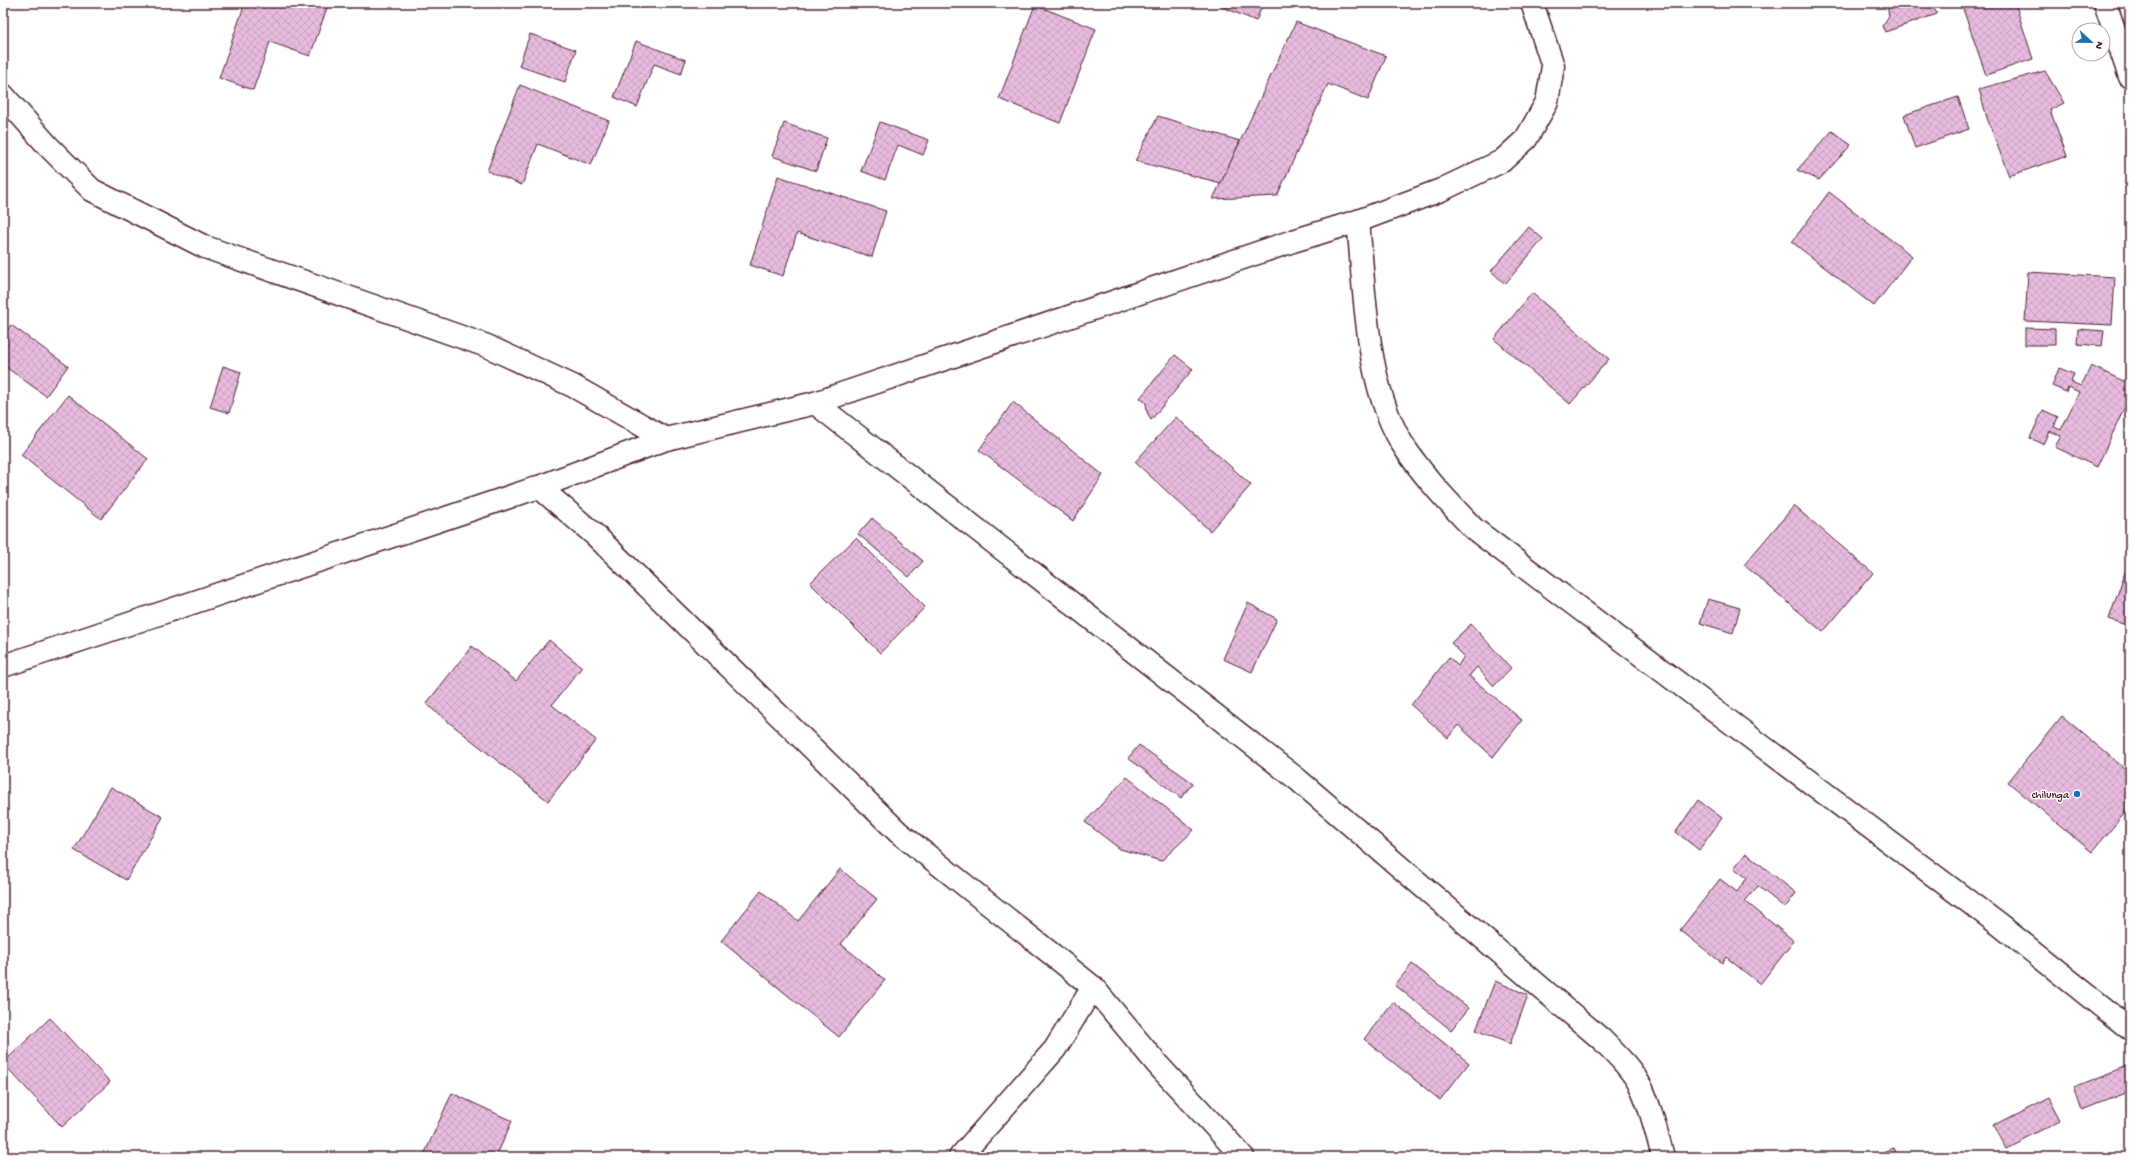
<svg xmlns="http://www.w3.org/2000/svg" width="2133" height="1160" font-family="'Gochi Hand',sans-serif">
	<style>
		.building { fill: url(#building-cross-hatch); stroke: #4a1f2b }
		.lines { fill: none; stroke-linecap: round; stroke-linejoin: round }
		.minor-casing { stroke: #4a1f2b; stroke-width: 25 }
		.minor { stroke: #fff; stroke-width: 22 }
		.poi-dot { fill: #1f6fb2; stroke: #fff; stroke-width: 1.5 }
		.labels { text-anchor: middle; stroke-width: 3; stroke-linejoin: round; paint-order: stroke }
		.poi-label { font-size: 11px; fill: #4a1f2b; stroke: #fff; text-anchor: end }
	</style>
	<defs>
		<pattern id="building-cross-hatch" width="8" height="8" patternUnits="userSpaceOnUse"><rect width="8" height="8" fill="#e8bbdf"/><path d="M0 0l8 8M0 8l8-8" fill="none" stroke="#c8a0c0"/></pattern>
	</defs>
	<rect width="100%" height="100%" fill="#fff"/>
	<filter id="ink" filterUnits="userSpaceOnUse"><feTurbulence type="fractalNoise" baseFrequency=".025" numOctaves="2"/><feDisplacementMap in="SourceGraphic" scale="8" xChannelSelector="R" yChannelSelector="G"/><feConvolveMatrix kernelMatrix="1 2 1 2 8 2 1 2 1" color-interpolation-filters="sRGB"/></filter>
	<g filter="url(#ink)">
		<g class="building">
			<path d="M 245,3 L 314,3 L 327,8 L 310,56 L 270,42 L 253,90 L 219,78 Z"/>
			<path d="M 337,3 L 351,3 L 350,8 Z"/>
			<path d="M 1213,3 L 1263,3 L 1256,21 Z"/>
			<path d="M 1893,3 L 1931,3 L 1937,14 L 1885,32 L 1882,26 L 1889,16 L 1887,5 Z"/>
			<path d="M 1961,3 L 2024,3 L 2016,6 L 2033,59 L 1986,75 Z"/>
			<path d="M 1035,5 L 1096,29 L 1060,123 L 999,99 Z"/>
			<path d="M 1296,22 L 1386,56 L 1368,100 L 1328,84 L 1277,196 L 1213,199 Z"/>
			<path d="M 530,34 L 576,50 L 565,82 L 519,66 Z"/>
			<path d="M 636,41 L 686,60 L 681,74 L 654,64 L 637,107 L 614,97 Z"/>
			<path d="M 2045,71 L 2064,103 L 2050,110 L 2067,156 L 2009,176 L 1987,118 L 1979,89 Z"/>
			<path d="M 520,85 L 609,121 L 591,165 L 538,144 L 522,185 L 487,171 Z"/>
			<path d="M 1958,97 L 1969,129 L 1915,148 L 1904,115 Z"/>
			<path d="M 1158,116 L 1240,141 L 1221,183 L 1135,161 Z"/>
			<path d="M 880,122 L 929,140 L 923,155 L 898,145 L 885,180 L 861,171 Z"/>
			<path d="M 784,123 L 827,138 L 816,171 L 772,156 Z"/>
			<path d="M 1832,131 L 1851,145 L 1819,180 L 1797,170 Z"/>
			<path d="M 778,176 L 886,211 L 872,257 L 797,233 L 783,276 L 750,265 Z"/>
			<path d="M 1829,192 L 1912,256 L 1874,306 L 1792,242 Z"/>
			<path d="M 1529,227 L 1543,239 L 1505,284 L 1491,271 Z"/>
			<path d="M 2028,272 L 2115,277 L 2112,325 L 2025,321 Z"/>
			<path d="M 1532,293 L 1609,359 L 1570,404 L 1494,339 Z"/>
			<path d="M 11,325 L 68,366 L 46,396 L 3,365 L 3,336 Z"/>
			<path d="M 2025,328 L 2055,329 L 2055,345 L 2025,345 Z"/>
			<path d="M 2078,329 L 2104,331 L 2102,346 L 2077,344 Z"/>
			<path d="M 1175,355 L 1193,369 L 1151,420 L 1147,412 L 1146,403 L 1140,398 Z"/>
			<path d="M 223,366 L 241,372 L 229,413 L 210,407 Z"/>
			<path d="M 2091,366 L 2130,384 L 2130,396 L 2097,467 L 2055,447 L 2061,436 L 2049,431 L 2043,444 L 2030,438 L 2043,410 L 2058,417 L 2054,427 L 2061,430 L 2079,392 L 2068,387 L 2066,392 L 2052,386 L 2059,368 L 2074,374 L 2071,382 L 2081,386 Z"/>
			<path d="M 68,395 L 148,459 L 101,519 L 21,455 Z"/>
			<path d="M 1013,402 L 1103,475 L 1073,521 L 979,450 Z"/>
			<path d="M 1176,417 L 1251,485 L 1210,531 L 1135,462 Z"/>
			<path d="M 1794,506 L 1873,573 L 1823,632 L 1744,565 Z"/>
			<path d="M 872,518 L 923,561 L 909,577 L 858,534 Z"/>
			<path d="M 856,538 L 925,607 L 880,653 L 810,583 Z"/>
			<path d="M 2130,558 L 2130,626 L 2109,619 Z"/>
			<path d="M 1708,599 L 1740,608 L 1733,633 L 1700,623 Z"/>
			<path d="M 1248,603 L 1277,619 L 1252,672 L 1223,659 Z"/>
			<path d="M 1471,624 L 1511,668 L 1494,686 L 1477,667 L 1469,676 L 1522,720 L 1493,757 L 1458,725 L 1448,738 L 1411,705 L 1449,657 L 1458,666 L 1464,656 L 1451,643 Z"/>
			<path d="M 549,640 L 582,667 L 552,705 L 596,740 L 548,801 L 426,704 L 472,646 L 516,681 Z"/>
			<path d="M 2062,716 L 2130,773 L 2130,807 L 2092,852 L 2008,782 Z"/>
			<path d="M 1139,745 L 1193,783 L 1181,798 L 1128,758 Z"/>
			<path d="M 1127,777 L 1194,830 L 1161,861 L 1120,849 L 1085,822 Z"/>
			<path d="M 111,787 L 163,817 L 126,880 L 74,850 Z"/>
			<path d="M 1698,800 L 1722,818 L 1699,850 L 1676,832 Z"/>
			<path d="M 1746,853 L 1796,893 L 1785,908 L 1758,886 L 1745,901 L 1794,941 L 1760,984 L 1726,957 L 1722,963 L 1680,930 L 1720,879 L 1737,892 L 1747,878 L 1734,868 Z"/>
			<path d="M 840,869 L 877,899 L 841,944 L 885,980 L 839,1037 L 721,941 L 761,891 L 798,921 Z"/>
			<path d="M 1412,964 L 1469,1008 L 1451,1030 L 1395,985 Z"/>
			<path d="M 1495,981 L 1528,995 L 1510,1044 L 1476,1030 Z"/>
			<path d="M 1393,1002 L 1469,1063 L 1440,1100 L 1364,1039 Z"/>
			<path d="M 50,1018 L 110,1082 L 62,1127 L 3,1063 Z"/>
			<path d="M 2130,1065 L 2130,1091 L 2082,1110 L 2074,1087 Z"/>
			<path d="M 452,1093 L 512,1121 L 496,1157 L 423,1157 Z"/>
			<path d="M 2049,1097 L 2061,1120 L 2006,1148 L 1994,1125 Z"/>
			<path d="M 1894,1148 L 1898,1157 L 1871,1157 Z"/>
		</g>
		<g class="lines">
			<defs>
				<g id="minor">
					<path d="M 2105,3 L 2130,77"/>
					<path d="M 3,95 L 48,146 L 92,190 L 205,247 L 487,346 L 573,386 L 666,439"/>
					<path d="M 1358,221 C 1365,292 1365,391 1407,451 C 1426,479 1450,504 1474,529 L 2001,926 L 2130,1029"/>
					<path d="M 815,403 L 1297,779 L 1601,1039 C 1616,1054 1632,1069 1642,1089 C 1652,1111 1657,1134 1663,1157"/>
					<path d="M 539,487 L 595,535 L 898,832 L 1093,987 L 1157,1064 L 1243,1157"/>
					<path d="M 3,666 L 539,487 L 666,439 L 815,403 L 1293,241 L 1358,221 L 1441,190 L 1502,161 L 1526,139 L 1547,102 L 1553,66 L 1532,3"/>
					<path d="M 960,1157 L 1055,1049 L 1093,987"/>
				</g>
			</defs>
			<use href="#minor" class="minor-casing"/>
			<use href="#minor" class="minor"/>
		</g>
	</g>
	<circle class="poi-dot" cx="2077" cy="794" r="4"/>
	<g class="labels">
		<g class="poi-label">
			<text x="2069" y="798">chilunga</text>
		</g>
	</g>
	<rect width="2133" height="1160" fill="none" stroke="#fff" stroke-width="16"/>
	<rect x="8" y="8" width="2117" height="1144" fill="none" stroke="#4a1f2b" stroke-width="1.5" filter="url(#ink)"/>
	<g transform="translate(2091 42) rotate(112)"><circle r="19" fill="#ffffff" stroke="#b7a5aa"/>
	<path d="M0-3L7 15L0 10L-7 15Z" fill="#1f6fb2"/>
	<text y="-6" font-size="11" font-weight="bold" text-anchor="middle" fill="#4a1f2b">N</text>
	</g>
</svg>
